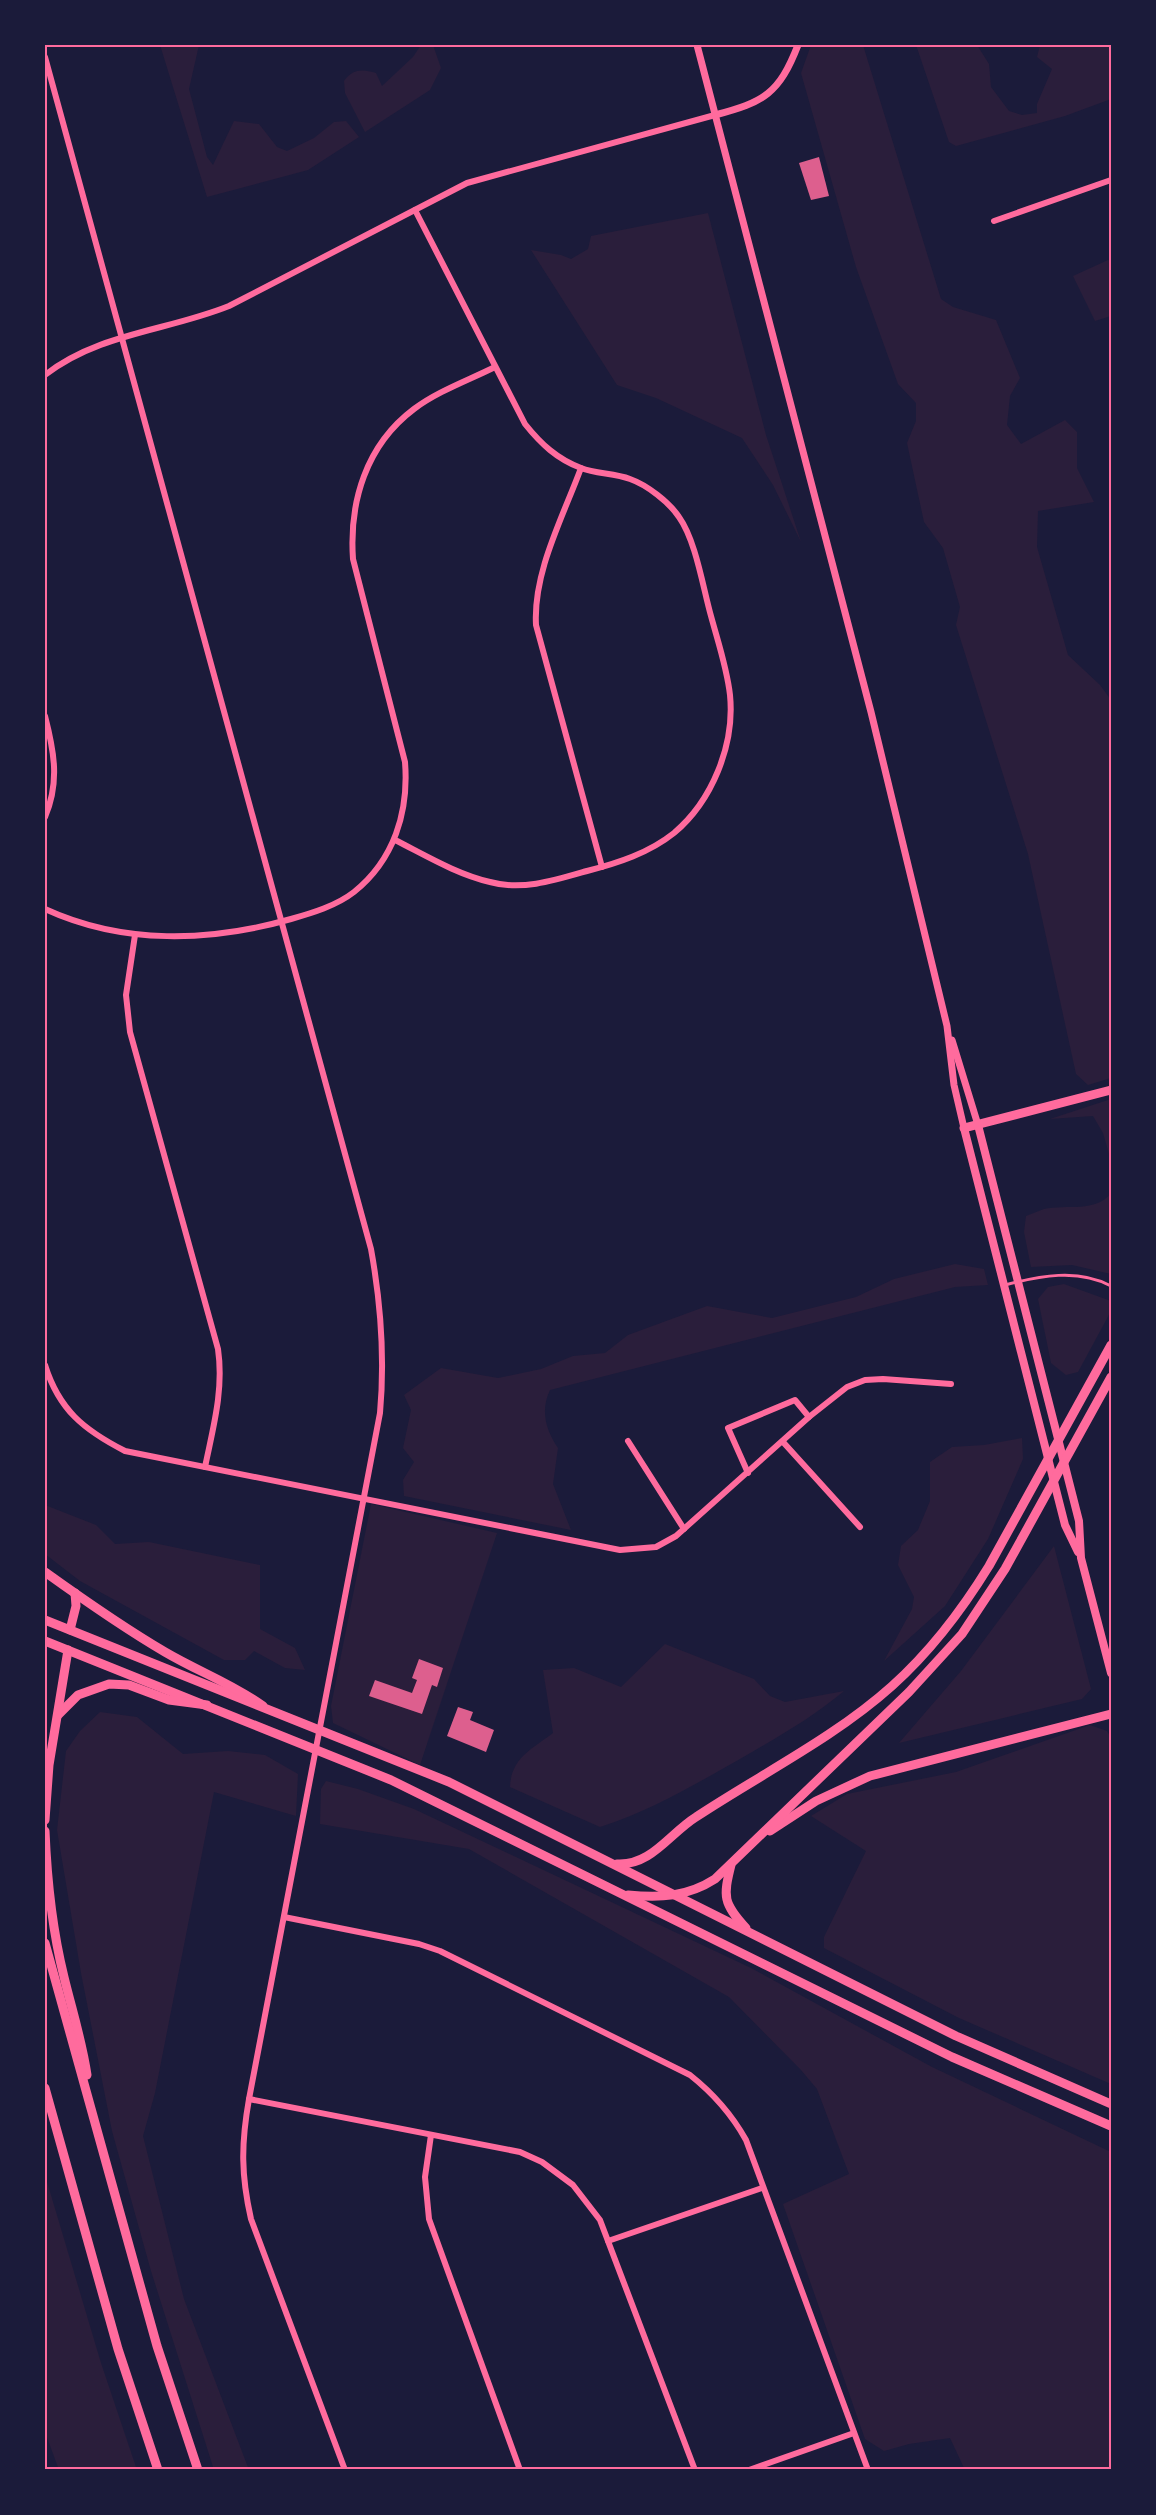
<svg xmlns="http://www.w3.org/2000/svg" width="1156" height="2515" font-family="'Exo 2',sans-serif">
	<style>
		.green { fill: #2a1e3b }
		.building { fill: #dd5f8e }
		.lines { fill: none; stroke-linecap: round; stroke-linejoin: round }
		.service { stroke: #ff6b9d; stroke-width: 3 }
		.minor { stroke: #ff6b9d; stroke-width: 6 }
		.tertiary { stroke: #ff6b9d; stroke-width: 7 }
		.secondary { stroke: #ff6b9d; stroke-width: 8 }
		.primary { stroke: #ff6b9d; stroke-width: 9 }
		.trunk { stroke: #ff6b9d; stroke-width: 9 }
		.neatline { fill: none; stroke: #ff6b9d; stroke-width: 2 }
	</style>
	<rect width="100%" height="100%" fill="#1b1b3a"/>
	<g class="green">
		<path d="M 160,45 L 199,45 L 189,89 L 207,157 L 213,165 L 234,121 L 259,124 L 277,147 L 287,151 L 314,138 L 334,122 L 346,121 L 359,137 L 308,170 L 207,197 Z"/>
		<path d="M 421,45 L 433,45 L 441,68 L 430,90 L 365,132 L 345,93 L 344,81 C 353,69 362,69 376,73 L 382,86 L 413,57 Z"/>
		<path d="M 811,45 L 863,45 L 941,299 L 953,307 L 996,320 L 1020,378 L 1010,396 L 1007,425 L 1021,444 L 1065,420 L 1077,432 L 1077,468 L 1094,502 L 1038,511 L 1037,547 L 1068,655 L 1100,685 L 1111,700 L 1111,1078 L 1088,1085 L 1076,1074 L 1028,854 L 956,625 L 960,607 L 943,548 L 924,522 L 907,443 L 916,421 L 916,403 L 898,384 L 856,267 L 801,73 Z"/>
		<path d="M 916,45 L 977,45 L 989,64 L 991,87 L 1009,111 L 1022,115 L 1037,113 L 1037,104 L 1052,69 L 1037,57 L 1040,45 L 1111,45 L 1111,99 L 1065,116 L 956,146 L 949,142 Z"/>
		<path d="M 708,213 L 766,435 L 801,542 L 773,485 L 742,438 L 656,398 L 617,385 L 531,250 L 561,255 L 571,259 L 588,249 L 591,236 Z"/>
		<path d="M 1108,260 L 1111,261 L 1111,316 L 1095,321 L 1073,276 Z"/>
		<path d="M 1111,1099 L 1111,1161 L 1103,1133 L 1093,1116 L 1050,1119 Z"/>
		<path d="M 1111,1193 L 1111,1274 L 1072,1265 L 1031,1267 L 1024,1232 L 1026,1216 C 1032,1214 1038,1211 1044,1209 C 1067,1204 1096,1213 1111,1193 Z"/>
		<path d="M 955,1264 L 984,1269 L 988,1285 L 955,1287 L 550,1390 C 540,1411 546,1430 558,1448 L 553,1484 L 571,1530 L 404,1496 L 403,1480 L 414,1462 L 403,1448 L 411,1410 L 404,1395 L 441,1368 L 498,1378 L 541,1369 L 573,1356 L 605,1353 L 628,1335 L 707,1306 L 772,1318 L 856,1297 L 894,1279 Z"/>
		<path d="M 1064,1284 L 1111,1301 L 1111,1311 L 1078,1372 L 1066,1375 L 1051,1363 L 1038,1299 L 1048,1287 Z"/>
		<path d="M 1022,1438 L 1023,1459 L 988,1539 L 945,1606 L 884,1661 L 912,1609 L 914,1597 L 898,1565 L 901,1546 L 918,1530 L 930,1501 L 930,1462 L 952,1447 L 984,1445 Z"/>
		<path d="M 371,1504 L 497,1533 L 420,1765 L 333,1723 L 331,1706 Z"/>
		<path d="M 45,1505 L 96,1525 L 115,1544 L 149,1542 L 260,1565 L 260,1629 L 295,1648 L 305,1670 L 285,1668 L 254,1651 L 245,1660 L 224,1660 L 80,1581 L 45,1554 Z"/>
		<path d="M 1054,1546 L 1091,1689 L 1082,1699 L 899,1743 L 961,1671 Z"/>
		<path d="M 665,1644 L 754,1679 L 770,1696 L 785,1702 L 844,1691 C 812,1718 776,1738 740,1759 C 694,1785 650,1811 600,1827 L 510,1787 C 511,1758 532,1749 553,1733 L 543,1670 L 574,1668 L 621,1687 Z"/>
		<path d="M 100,1712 L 137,1717 L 183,1754 L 228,1751 L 265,1755 L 298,1774 L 296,1816 L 214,1792 L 155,2093 L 143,2136 L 184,2299 L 249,2470 L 214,2470 L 151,2271 L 112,2131 L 81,1973 L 57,1830 L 66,1751 L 80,1731 Z"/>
		<path d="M 1090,1725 L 1107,1731 L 1111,1738 L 1111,2084 L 959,2018 L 824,1948 L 824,1937 L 866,1851 L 811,1816 L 847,1794 L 956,1772 Z"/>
		<path d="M 326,1781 L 358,1789 L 414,1809 L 751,1968 L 932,2067 L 1111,2152 L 1111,2470 L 965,2470 L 950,2438 L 909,2444 L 884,2451 L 865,2439 L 783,2204 L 849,2174 L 817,2089 L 801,2070 L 729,1997 L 469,1849 L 320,1824 L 321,1789 Z"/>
		<path d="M 45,2175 L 101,2363 L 137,2470 L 59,2470 L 45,2432 Z"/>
	</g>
	<g class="building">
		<path d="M 819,157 L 829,196 L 811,200 L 799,163 Z"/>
		<path d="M 419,1659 L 443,1668 L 437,1687 L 432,1685 L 422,1714 L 369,1696 L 375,1680 L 412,1693 L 417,1680 L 412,1678 Z"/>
		<path d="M 458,1707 L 473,1712 L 470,1720 L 494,1730 L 486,1752 L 447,1736 Z"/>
	</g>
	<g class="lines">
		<path class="service" d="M 1005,1285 C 1039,1276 1078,1268 1111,1286"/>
		<g class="minor">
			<path d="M 45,57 L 371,1249 C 381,1304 385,1357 380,1413 L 249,2099 C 241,2144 241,2175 251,2219 L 345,2470"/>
			<path d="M 994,221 L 1111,180"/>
			<path d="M 45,375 C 99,333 167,331 229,306 L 467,183 L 715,115"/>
			<path d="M 581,468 C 563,517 533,572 536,625 L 602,867"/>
			<path d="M 45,716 C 54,751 60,782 45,817"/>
			<path d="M 395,840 C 425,855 456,874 490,882 C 522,891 556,880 587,871 C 618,863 649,853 674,833 C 712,801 735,745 730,695 C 727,668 718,642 711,616 C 703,588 696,541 679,517 C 669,502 647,485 630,479 C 614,473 596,474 581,468 C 557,459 541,444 525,424 L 415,210"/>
			<path d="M 45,909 C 123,945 210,942 291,919 C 312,913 336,906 354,892 C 394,860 409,812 405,762 L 353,559 C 349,502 366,445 414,409 C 438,391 469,380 495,367"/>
			<path d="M 135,935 L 126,995 L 130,1032 L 218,1349 C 224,1390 213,1428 205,1467"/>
			<path d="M 45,1365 C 59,1410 84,1430 125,1451 L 620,1550 L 656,1547 L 676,1536 L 809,1417 L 847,1387 L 865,1380 L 883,1379 L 951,1384"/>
			<path d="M 628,1441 L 684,1529"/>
			<path d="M 783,1442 L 860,1527"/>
			<path d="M 748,1473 L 728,1428 L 795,1400 L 809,1417"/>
			<path d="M 284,1917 L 419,1944 L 440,1951 L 690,2075 C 714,2094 731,2113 746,2140 L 868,2470"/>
			<path d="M 249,2099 L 520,2152 L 542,2162 L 573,2185 L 600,2220 L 695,2470"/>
			<path d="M 431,2135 L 425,2177 L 429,2219 L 520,2470"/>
			<path d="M 608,2241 L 762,2188"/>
			<path d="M 749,2470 L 854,2433"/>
		</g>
		<g class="tertiary">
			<path d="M 697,45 L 871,712 L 947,1026 L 954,1085 L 964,1128"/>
			<path d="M 715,115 C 764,102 779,94 798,45"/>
			<path d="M 952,1040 L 978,1125"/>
		</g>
		<g class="secondary">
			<path d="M 978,1125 L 1079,1521 L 1081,1558 L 1111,1673"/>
			<path d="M 964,1128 L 1065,1525 L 1078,1552"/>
		</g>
		<g class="primary">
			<path d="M 964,1128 L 1111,1090"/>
			<path d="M 45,1620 L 449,1782 L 956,2036 L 1111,2104"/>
			<path d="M 45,1641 L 391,1780 L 952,2057 L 1111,2126"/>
			<path d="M 770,1831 L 816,1801 L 870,1776 L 1111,1714"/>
			<path d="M 617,1864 C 651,1866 669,1834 696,1817 C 761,1774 834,1738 892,1686 C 931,1651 962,1610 989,1566 L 1111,1345"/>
			<path d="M 731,1865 C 723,1897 723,1903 746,1928"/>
			<path d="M 628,1895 C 660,1898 687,1897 715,1879 L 909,1692 L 962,1634 L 1005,1569 L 1111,1377"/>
		</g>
		<g class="trunk">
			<path d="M 45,1572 C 84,1600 124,1628 165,1652 C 199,1672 231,1683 263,1706"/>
			<path d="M 70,1630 L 76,1606 L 75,1593"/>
			<path d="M 58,1715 L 78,1695 L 109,1684 L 129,1685 L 169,1700 L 207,1705"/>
			<path d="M 45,1820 L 49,1765 L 68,1650"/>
			<path d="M 45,1831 C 47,1880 52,1929 64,1977 C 72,2010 82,2041 87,2075"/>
			<path d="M 45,1943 L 157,2346 L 198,2470"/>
			<path d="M 45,2088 L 118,2349 L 158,2470"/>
		</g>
	</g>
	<rect width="1156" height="2515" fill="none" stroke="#1b1b3a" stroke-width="93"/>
	<rect x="46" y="46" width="1064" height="2422" class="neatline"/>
</svg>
